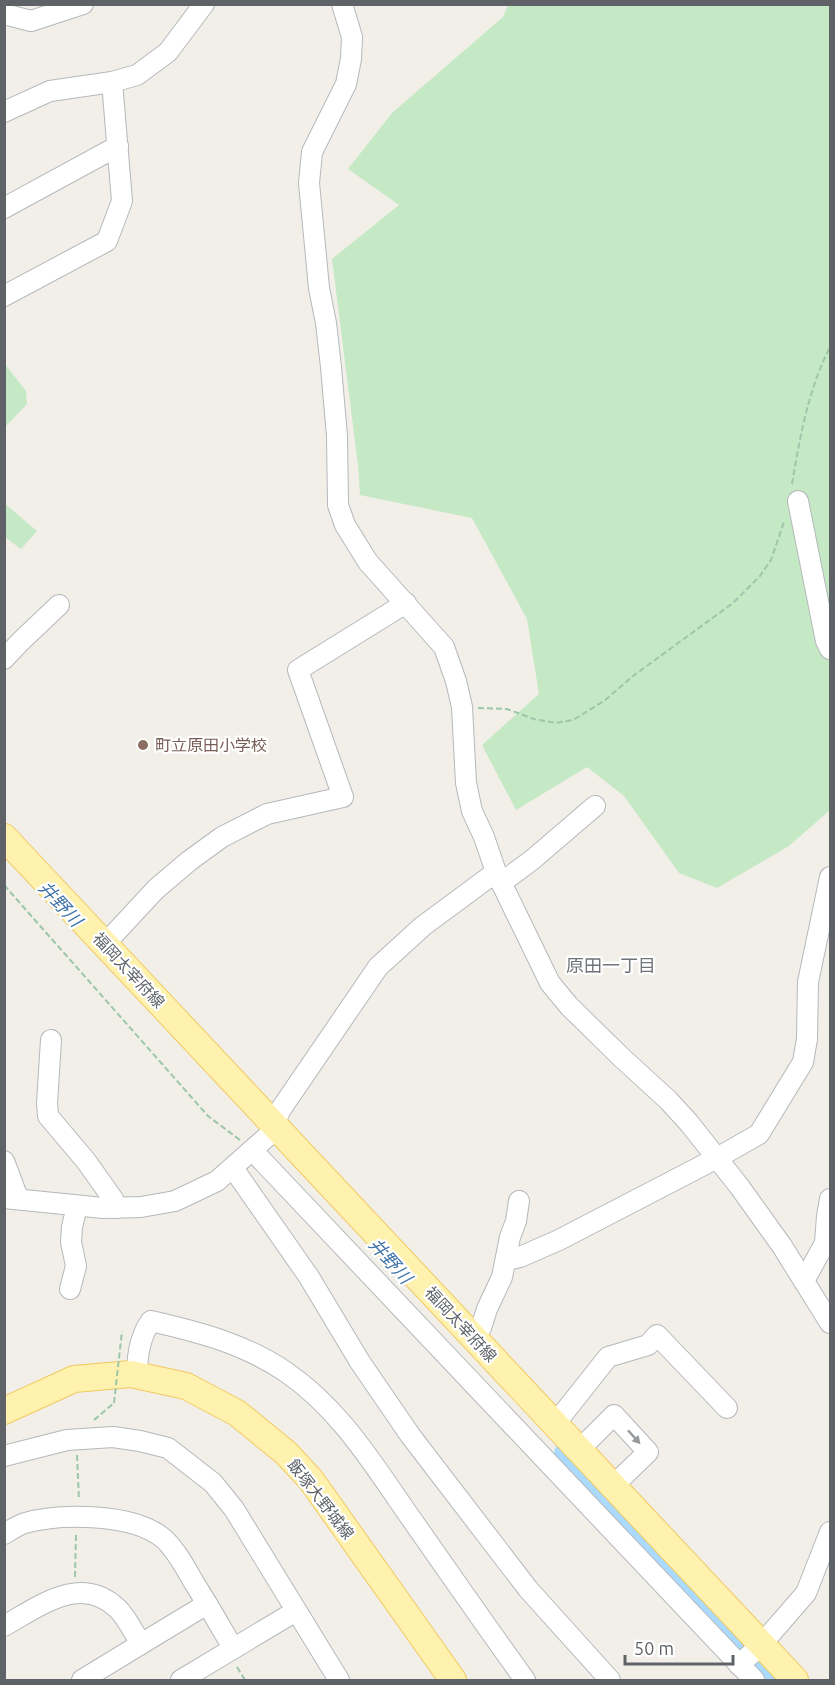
<svg xmlns="http://www.w3.org/2000/svg" width="835" height="1685" font-family="Ubuntu,'Noto Sans JP',sans-serif">
	<style>
		.green { fill: #c5e8c5 }
		.lines { fill: none; stroke-linecap: round; stroke-linejoin: round }
		.river { stroke: #aadaff; stroke-width: 26 }
		.minor-casing { stroke: #b5b8bc; stroke-width: 22 }
		.major-casing { stroke: #f2c960; stroke-width: 28 }
		.path { stroke: #9cc7a9; stroke-width: 2; stroke-dasharray: 6 3; stroke-linecap: butt }
		.minor { stroke: #fff; stroke-width: 20 }
		.major { stroke: #fff2af; stroke-width: 26 }
		.path-bridge { stroke: #9cc7a9; stroke-width: 2; stroke-dasharray: 6 3; stroke-linecap: butt }
		.oneway { fill: #979a9d }
		.education-dot { fill: #8d6e63; stroke: #fff; stroke-width: 2 }
		.labels { text-anchor: middle; stroke-width: 4.5; stroke-linejoin: round; paint-order: stroke }
		.education-label { font-size: 16px; fill: #785e54; stroke: #fff; text-anchor: start }
		.street-label { font-size: 16px; fill: #5f6368; stroke: #fff }
		.water-label { font-size: 18px; font-style: italic; fill: #4174aa; stroke: #fff }
		.neighbourhood-label { font-size: 18px; fill: #70757a; stroke: #fff }
	</style>
	<rect width="100%" height="100%" fill="#f1efe8"/>
	<g class="green">
		<path d="M 508,5 L 830,5 L 830,810 L 789,846 L 717,888 L 679,873 L 624,796 L 587,767 L 516,810 L 482,745 L 539,694 L 527,619 L 472,518 L 360,495 L 358,465 L 332,259 L 399,205 L 348,169 L 392,113 L 503,17 Z"/>
		<path d="M 4,363 L 26,391 L 27,404 L 5,427 Z"/>
		<path d="M 4,503 L 37,531 L 21,549 L 5,537 Z"/>
	</g>
	<g class="lines">
		<path class="river" d="M 567,1454 L 771,1680"/>
		<defs>
			<g id="minor">
				<path d="M 342,4 L 352,37 L 351,59 L 346,84 L 312,152 L 309,183 L 319,288 L 326,323 L 331,367 L 337,436 L 338,505 L 345,525 L 368,562 L 444,647 L 456,681 L 462,707 L 466,783 L 472,811 L 484,837 L 496,872 L 550,983 L 569,1006 L 621,1057 L 668,1100 L 689,1123 L 739,1186 L 782,1246 L 830,1323"/>
				<path d="M 4,14 L 31,21 L 83,4"/>
				<path d="M 4,112 L 50,91 L 112,82 L 137,75 L 168,52 L 204,4"/>
				<path d="M 4,208 L 118,146"/>
				<path d="M 4,296 L 107,241 L 122,201 L 112,82"/>
				<path d="M 798,501 L 826,641 L 830,649"/>
				<path d="M 4,659 L 20,642 L 59,605"/>
				<path d="M 501,883 L 532,860 L 595,806"/>
				<path d="M 104,945 L 156,889 L 189,861 L 222,837 L 267,814 L 343,797 L 298,670 L 406,603"/>
				<path d="M 51,1040 L 47,1103 L 48,1116 L 86,1161 L 113,1199 L 116,1208"/>
				<path d="M 252,1150 L 754,1680"/>
				<path d="M 4,1161 L 18,1198"/>
				<path d="M 233,1168 L 309,1277 L 360,1362 L 410,1435 L 528,1589 L 610,1680"/>
				<path d="M 4,1198 L 103,1208 L 141,1207 L 175,1201 L 217,1181 L 269,1135 L 281,1109 L 378,967 L 423,926 L 496,872"/>
				<path d="M 507,1260 L 520,1257 L 559,1240 L 717,1158 L 759,1134 L 803,1062 L 807,1039 L 808,982 L 830,877"/>
				<path d="M 804,1281 L 825,1243 L 827,1216 L 830,1199"/>
				<path d="M 70,1289 L 76,1266 L 71,1242 L 72,1227 L 77,1206"/>
				<path d="M 472,1336 L 481,1328 L 487,1309 L 502,1277 L 510,1237 L 516,1221 L 519,1201"/>
				<path d="M 137,1375 C 137,1358 140,1336 151,1321 C 199,1332 245,1344 286,1372 C 340,1409 373,1464 410,1517 C 448,1571 486,1626 525,1680"/>
				<path d="M 555,1424 L 608,1357 L 648,1345 L 657,1335 L 727,1408"/>
				<path d="M 579,1450 L 614,1415 L 648,1452 L 613,1486"/>
				<path d="M 4,1456 L 67,1440 L 113,1437 L 140,1441 L 168,1448 L 213,1483 L 234,1509 L 339,1680"/>
				<path d="M 4,1534 C 11,1530 18,1525 25,1523 C 61,1513 134,1513 164,1539 C 176,1550 185,1567 193,1581 C 207,1603 220,1626 233,1648"/>
				<path d="M 4,1626 C 40,1606 81,1573 118,1609 C 127,1618 134,1633 141,1644 L 207,1604"/>
				<path d="M 739,1665 L 761,1645 L 806,1593 L 830,1532"/>
				<path d="M 82,1680 L 141,1644"/>
				<path d="M 181,1680 L 296,1611"/>
			</g>
			<g id="major">
				<path d="M 4,837 L 795,1680"/>
				<path d="M 4,1411 L 74,1379 L 131,1374 L 186,1386 L 237,1413 L 286,1453 L 311,1480 L 453,1680"/>
			</g>
		</defs>
		<use href="#minor" class="minor-casing"/>
		<use href="#major" class="major-casing"/>
		<g class="path">
			<path d="M 792,484 C 800,437 808,390 830,347"/>
			<path d="M 478,708 L 507,709 L 534,719 L 556,723 L 573,720 L 604,701 L 633,676 L 733,603 L 760,576 L 771,560 L 784,522"/>
			<path d="M 4,885 L 208,1116 L 240,1140"/>
			<path d="M 94,1420 L 114,1403"/>
			<path d="M 77,1455 L 79,1500"/>
			<path d="M 75,1577 L 76,1535"/>
			<path d="M 237,1667 L 245,1680"/>
		</g>
		<use href="#minor" class="minor"/>
		<use href="#major" class="major"/>
		<path class="path-bridge" d="M 114,1403 L 122,1331"/>
	</g>
	<defs><path id="oneway-solid" d="M-6-.8H1V-3.2L6.5 0L1 3.2V.8H-6Z" transform="scale(1.5)"/></defs>
	<use class="oneway" href="#oneway-solid" transform="translate(634 1437) rotate(48)"/>
	<circle class="education-dot" cx="143" cy="745" r="6"/>
	<g class="labels">
		<g class="education-label">
			<text x="155" y="751">町立原田小学校</text>
		</g>
		<g class="street-label">
			<text transform="translate(129 970) rotate(47)" y="6">福岡太宰府線</text>
			<text transform="translate(461 1324) rotate(47)" y="6">福岡太宰府線</text>
			<text transform="translate(321 1499) rotate(52)" y="6">飯塚大野城線</text>
		</g>
		<g class="water-label">
			<text transform="translate(60 904) rotate(47)" y="6">井野川</text>
			<text transform="translate(390 1261) rotate(48)" y="6">井野川</text>
		</g>
		<g class="neighbourhood-label">
			<text x="611" y="972">原田一丁目</text>
		</g>
	</g>
	<rect width="835" height="1685" fill="none" stroke="#5f6368" stroke-width="12"/>
	<path d="M625 1655v9h108v-9" fill="none" stroke="#5f6368" stroke-width="3"/>
	<text x="634" y="1655" font-size="18" fill="#5f6368" stroke="#ffffff" stroke-width="4.5" paint-order="stroke">50 m</text>
</svg>
